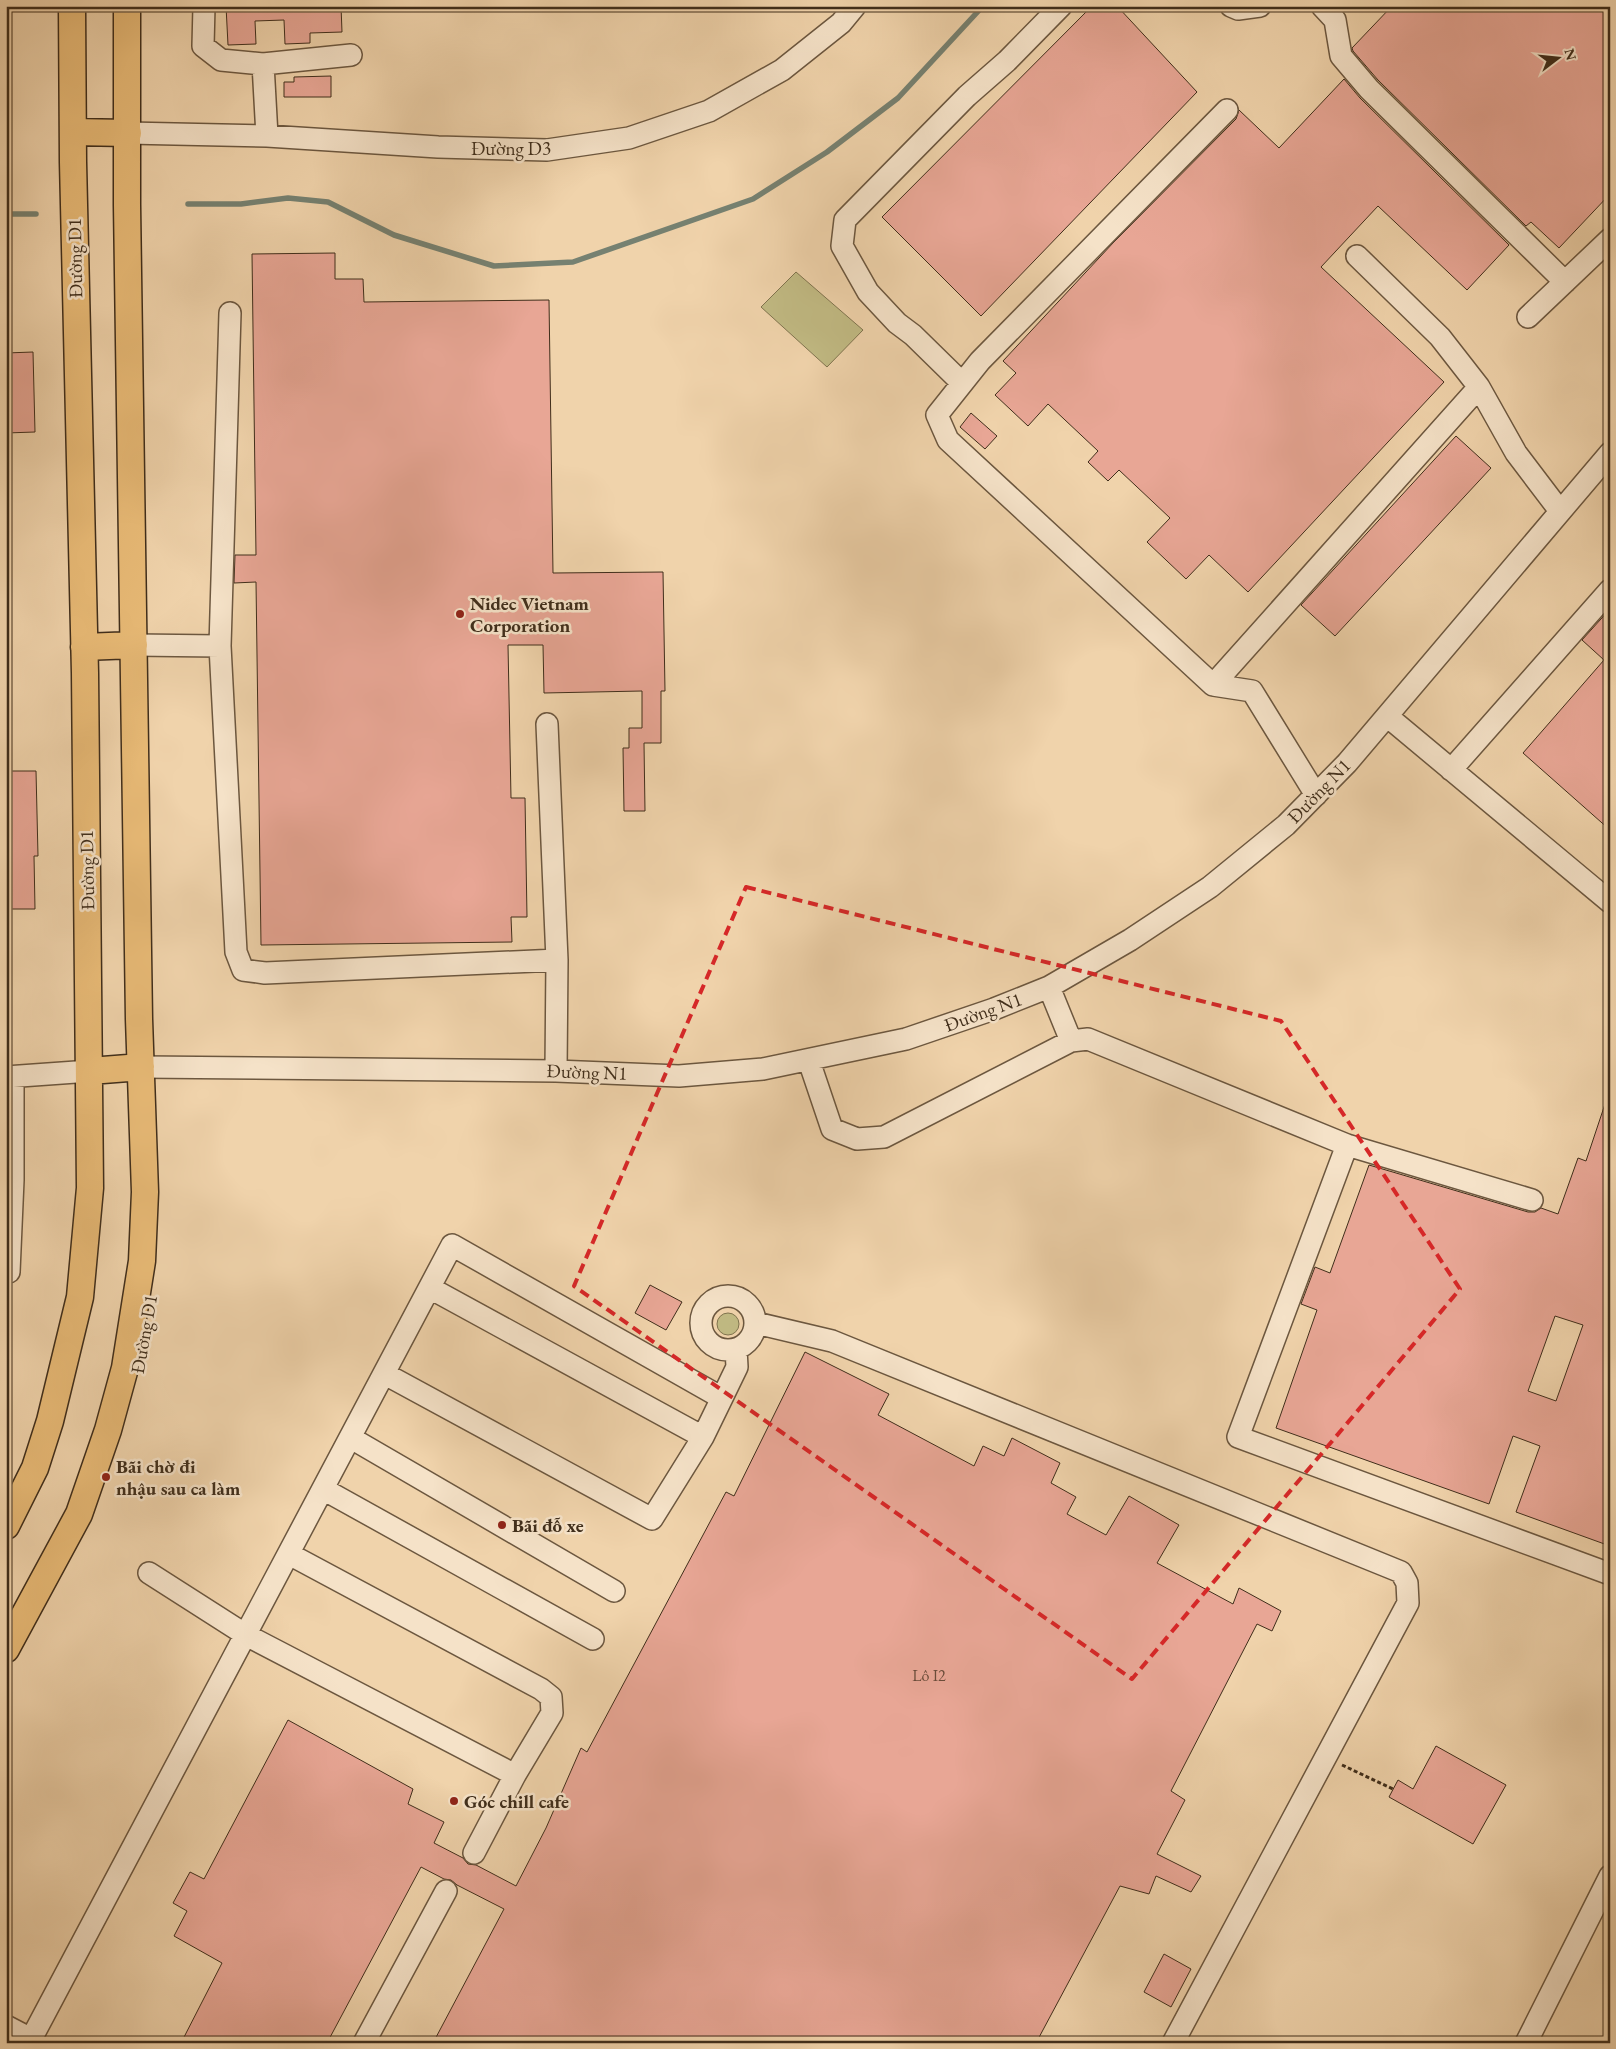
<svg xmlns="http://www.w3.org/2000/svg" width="1616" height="2049" viewBox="0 0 1616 2049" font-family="'EB Garamond',serif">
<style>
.green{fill:#c1ba83;stroke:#80744f}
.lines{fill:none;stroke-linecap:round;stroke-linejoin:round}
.stream{stroke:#768171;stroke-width:5.5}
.building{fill:#e8a695;stroke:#402e1b;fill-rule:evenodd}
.minor-casing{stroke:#6c573f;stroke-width:24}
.major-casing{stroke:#402e1b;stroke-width:29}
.path{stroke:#402e1b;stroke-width:3;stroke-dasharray:4 2.5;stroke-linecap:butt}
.minor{stroke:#f5e2c8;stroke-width:21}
.major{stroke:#e8ba76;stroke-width:26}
.marked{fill:none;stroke:#d62828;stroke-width:4;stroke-dasharray:10 6;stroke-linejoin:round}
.poi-dot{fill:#8f2418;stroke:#f5e2c8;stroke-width:2}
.labels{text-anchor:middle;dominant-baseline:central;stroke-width:5;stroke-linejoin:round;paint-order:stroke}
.number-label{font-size:16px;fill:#6a4c3a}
.street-label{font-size:19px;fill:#402e1b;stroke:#f5e2c8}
.poi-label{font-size:19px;font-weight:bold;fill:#402e1b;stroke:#f5e2c8;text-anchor:start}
</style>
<rect width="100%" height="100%" fill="#f0d3ab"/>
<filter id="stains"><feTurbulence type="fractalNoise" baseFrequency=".004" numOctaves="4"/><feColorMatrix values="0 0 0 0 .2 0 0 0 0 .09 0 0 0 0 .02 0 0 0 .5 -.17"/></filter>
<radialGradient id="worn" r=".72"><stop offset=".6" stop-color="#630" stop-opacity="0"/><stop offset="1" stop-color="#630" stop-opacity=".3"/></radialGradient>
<path class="green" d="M796,272l67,58 -36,37 -66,-60z
M717 1324a11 11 0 1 1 22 0a11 11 0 1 1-22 0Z"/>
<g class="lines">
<path class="stream" d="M188,204h53l47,-6 40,4 66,33 100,31 79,-4 180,-63 74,-47 71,-54 85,-92
M6,214h30"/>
</g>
<path class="building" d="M226,6h115l1,26 -32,1v10l-25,1 -1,-24 -29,1 1,23 -28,1z
M1092,6h25l80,86 -216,224 -99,-99z
M1392,6h218v188l-51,54 -28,-26 -5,4 -148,-146 -25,-29 -1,-3z
M331,76v21h-47v-15h10v-5z
M1344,79l16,19 149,147 -42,45 -89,-84 -57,61 123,115 -196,210 -39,-37 -23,24 -39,-37 23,-24 -51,-48 -11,11 -20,-19 10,-11 -50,-47 -20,22 -33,-31 21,-22 -13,-12 110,-118 123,-124 3,-9 40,38z
M335,253v26h28l1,23 185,-2 4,273 110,-1 2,119h-4v52h-17l1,68h-21l-1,-63h6v-20h13v-37l-98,2 -1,-48h-35l3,153h14l2,119h-16l1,25 -251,3 -5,-363 -22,1 1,-28h21l-4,-301z
M33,352l2,80 -29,1v-80z
M971,413l26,23 -12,13 -25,-22z
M1456,436l35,32 -156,168 -34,-31z
M1610,609v221l-87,-77 81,-93 -22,-20z
M6,771h30l2,85h-4l1,53h-29v-52h3z
M1607,1098h3v448l-94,-34 24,-66 -27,-10 -24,68 -213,-76 41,-118 -16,-6 14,-37 15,6 39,-108 159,47h7l6,-4 17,6 20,-56 8,3zM1555,1316l28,9 -27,76 -28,-10z
M650,1285l32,17 -16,28 -31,-17z
M805,1352l84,42 -11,21 96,51 9,-20 21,10 8,-18 48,25 -9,20 25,14 -9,17 39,21 23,-39 50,29 -22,38 76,41 6,-16 42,23 -9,20 -15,-7 -86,167 14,9 -28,54 44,22 -10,16 -35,-16 -7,18 -29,-8 -84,157h-603l71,-134 -47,-24 -6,-5 -7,-1 -23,-12 -94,176h-146l41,-80 -48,-27 13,-25 -14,-8 17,-31 14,7 84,-159 125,69 -5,15 36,18 -10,21 29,15 5,6 8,1 40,21 30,-58 35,-80 6,4 139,-260 8,4z
M1436,1746l70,39 -33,59 -84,-47 9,-17 15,9z
M1164,1954l27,15 -20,38 -27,-15z"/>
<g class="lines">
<g class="minor-casing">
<path id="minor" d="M204,6l-1,40 18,14 42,4
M1231,6l7,3 22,-3
M1322,6l13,14 6,36 28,33 196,193
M1227,110l-247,251 -43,54 11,25 265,245 39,6 64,104
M128,133l139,3 171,11 109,3 82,-12 80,-27 73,-41 59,-47 14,-17
M267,136l-4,-72 88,-9
M230,313l-10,333 16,306 7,18 22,3 292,-13
M1528,317l82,-78
M962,383l-49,-48 -16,-12 -29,-31 -26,-46 3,-26 122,-124 40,-35 54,-55
M1479,387l37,66 44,58
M134,645l86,1
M1213,685l266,-298 -39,-50 -83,-81
M1387,716l223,186
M547,724l10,236 -1,111
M1451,770l159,-180
M1049,987l22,54
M809,1061l23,68 25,10 27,-2 187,-96 17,-2 259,106 185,55
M141,1067l415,4 123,5 84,-7 143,-30 88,-30 55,-22 81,-47 80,-53 76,-62 61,-62 263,-310
M6,1077l84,-6
M1347,1145l-109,292 372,137
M9,1272l4,-92v-103
M430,1288l273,149
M701 1323a27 27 0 1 1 54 0a27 27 0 1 1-54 0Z
M756,1323l76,18 569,231 6,11 1,20 -235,440
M385,1374l267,145 51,-82 19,-39 15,-31 -1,-18
M351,1438l263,153
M323,1489l270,150
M289,1554l252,135 10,8 1,16 -37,62 -41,78
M149,1573l97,62 269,140
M6,2026l25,13
M29,2043l423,-798 270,153
M364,2043l82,-152
M1526,2043l84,-167"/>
</g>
<g class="major-casing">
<path id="major" d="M73,132l55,1
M84,647l50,-2
M90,1071l51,-4
M6,1526l29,-58 15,-47 30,-124 10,-109 -5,-515 -12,-511 -1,-156
M6,1649l73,-135 29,-84 17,-62 17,-107 3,-69 -6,-173 -12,-814v-199"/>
</g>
<path class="path" d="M1342,1765l51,24"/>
<use href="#minor" class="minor"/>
<use href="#major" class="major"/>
</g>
<path class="marked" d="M746,887l535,134 179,268 -328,390 -558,-393z"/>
<g class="poi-dot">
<circle cx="460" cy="614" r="5"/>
<circle cx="106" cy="1477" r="5"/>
<circle cx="502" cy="1525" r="5"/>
<circle cx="454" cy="1801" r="5"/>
</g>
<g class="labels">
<g class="number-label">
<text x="929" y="1675">Lô I2</text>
</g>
<g class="street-label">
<text x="511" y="148">Đường D3</text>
<text transform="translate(75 258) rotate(-91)">Đường D1</text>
<text transform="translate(1319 791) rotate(-46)">Đường N1</text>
<text transform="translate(87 870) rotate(-91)">Đường D1</text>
<text transform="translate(983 1012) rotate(-20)">Đường N1</text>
<text transform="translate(587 1072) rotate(2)">Đường N1</text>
<text transform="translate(144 1334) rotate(-80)">Đường D1</text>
</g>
<g class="poi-label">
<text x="470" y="603">Nidec Vietnam<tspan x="470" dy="22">Corporation</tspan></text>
<text x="116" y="1466">Bãi chờ đi<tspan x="116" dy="22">nhậu sau ca làm</tspan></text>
<text x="512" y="1525">Bãi đỗ xe</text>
<text x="464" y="1801">Góc chill cafe</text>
</g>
</g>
<rect width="1616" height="2049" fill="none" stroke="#f0d3ab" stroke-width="25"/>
<rect x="8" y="8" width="1601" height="2034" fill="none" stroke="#402e1b" stroke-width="2.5"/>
<rect x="12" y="12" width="1591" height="2024" fill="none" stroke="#402e1b"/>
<g transform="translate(1558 58) rotate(74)" stroke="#f5e2c8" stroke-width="4" paint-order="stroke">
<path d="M0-4L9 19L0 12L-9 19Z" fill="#402e1b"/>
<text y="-8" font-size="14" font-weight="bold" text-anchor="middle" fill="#402e1b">N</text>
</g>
<rect width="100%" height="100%" filter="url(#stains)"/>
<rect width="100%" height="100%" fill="url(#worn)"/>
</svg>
